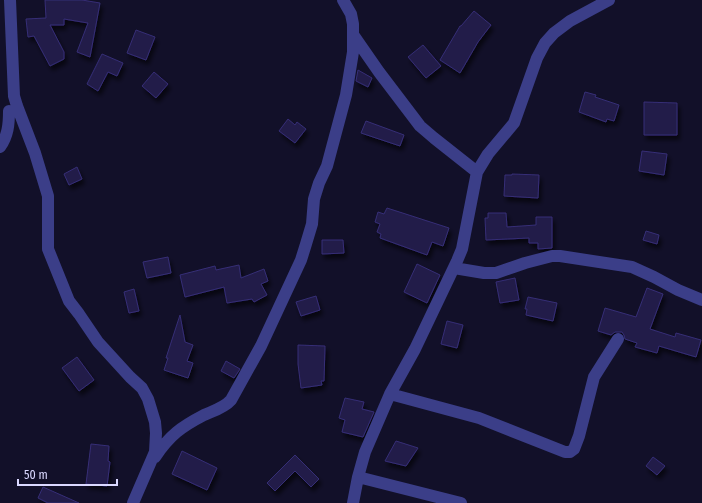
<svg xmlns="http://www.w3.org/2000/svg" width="702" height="503" viewBox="0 0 702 503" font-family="'Fira Sans Condensed',sans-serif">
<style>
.building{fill:#221c4a;stroke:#362e76;filter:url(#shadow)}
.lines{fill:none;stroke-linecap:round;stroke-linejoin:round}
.street{stroke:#3b3e88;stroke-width:12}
</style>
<defs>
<filter id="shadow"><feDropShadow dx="2.5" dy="4.5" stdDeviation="2" flood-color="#0009"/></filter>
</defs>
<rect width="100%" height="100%" fill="#121029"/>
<path class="building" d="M45,0h37l18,3 -10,54 -13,-5 11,-29 -24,-4v6h-14l14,27v7l-14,7 -16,-30 -6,1 -2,-18 20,-1z
M474,11l17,14 -13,17 -18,31 -20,-13 20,-34h1z
M136,30l19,7 -9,23 -19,-7z
M423,45l18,21 -15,12 -18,-21z
M102,54l21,9 -6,13 -9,-4 -10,19 -11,-7z
M358,70l14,8 -4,9 -12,-6z
M154,72l14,12 -12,14 -14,-12z
M585,92l11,3 -1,2 24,8 -5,16 -7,-2 -1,3 -27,-10z
M644,102l33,1v32h-33z
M288,119l7,6 2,-3 9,7 -11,14 -16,-12z
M366,121l38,14 -4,11 -39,-13z
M642,151l25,3 -3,21 -25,-4z
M77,167l5,12 -13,6 -5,-11z
M512,174l27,1 -1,23 -34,-2 1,-21h7z
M387,208l62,20 -6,18 -11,-4 -5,13 -47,-17 1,-4 -4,-2 3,-8 -5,-2 3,-10 6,2z
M488,213h18l1,14 29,-2v-8h16v31l-14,1v-6h-9v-5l-43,2 -1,-22h3z
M646,231l13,4 -2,9 -14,-4z
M322,240h21l1,13 -22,1z
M168,257l3,16 -24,5 -4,-16z
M417,264l23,11 -13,28 -23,-11z
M239,265l2,13 23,-9 4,12 -7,3 6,11 -13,7 -2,-3 -25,4 -3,-16 -39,10 -5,-22 35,-9 1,4z
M515,278l4,22 -19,3 -4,-21z
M647,288l16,6 -13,35 25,8 1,-4 25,7 -5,17 -37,-11 -2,7 -22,-6 2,-4 -12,-4 -1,-4 -2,-3h-7l-4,3 -13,-4 7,-23 31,9z
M134,289l5,22 -10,2 -5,-21z
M316,296l4,14 -19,6 -5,-14z
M528,297l29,6 -4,18 -27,-6 1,-6h-2z
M180,315l5,27 8,3 -6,16 6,2 -5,15 -24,-8 4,-12h-2z
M447,321l16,4 -6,23 -16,-4z
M298,345l27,1 -1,35h-3l1,4 -21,3 -3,-24z
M77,357l17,23 -15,11 -17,-23z
M226,361l14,8 -6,9 -13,-7z
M345,398l19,4 -2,7 12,3 -11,25 -21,-5 3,-12 -6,-2z
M396,441l22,7 -12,18 -21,-5z
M91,444l18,2 -1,15 2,1 -3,24 -21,-2z
M182,451l35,17 -10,22 -35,-16z
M295,455l24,24 -8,8 -16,-16 -20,20 -8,-8z
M653,457l12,9 -8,9 -11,-9z
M43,487l36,16h-31l-10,-5z"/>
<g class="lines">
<path class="street" d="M10,0l4,96 3,10 18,47 13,43v53l21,52 10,13 19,28 32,35 12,11 6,11 7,23 1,11 -1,19 -22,51
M354,36l25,36 41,54 14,12 43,34
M0,147c8,-11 9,-23 9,-36
M454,268l30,5h12l29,-10 27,-7h8l72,11 22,10 24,13 24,10
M390,394l89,24 86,34h5l4,-3 5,-13 15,-59 24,-38
M155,457c15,-22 26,-30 49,-42 9,-4 20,-7 27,-15l30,-54 40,-86 5,-16 6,-20 2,-25 5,-16 8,-17 4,-15 15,-56 7,-43v-28l-2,-10 -8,-14
M358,477l103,26
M353,503l5,-26 7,-25 25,-58 25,-45 42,-88 5,-12 15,-77 11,-18 26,-31 23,-65 8,-15 9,-10 16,-12 39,-21"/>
</g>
<path d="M18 479v6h99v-6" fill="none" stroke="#dad8ff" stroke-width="2"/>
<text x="24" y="479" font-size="12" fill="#dad8ff" stroke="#121029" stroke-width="3" paint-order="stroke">50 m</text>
</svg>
